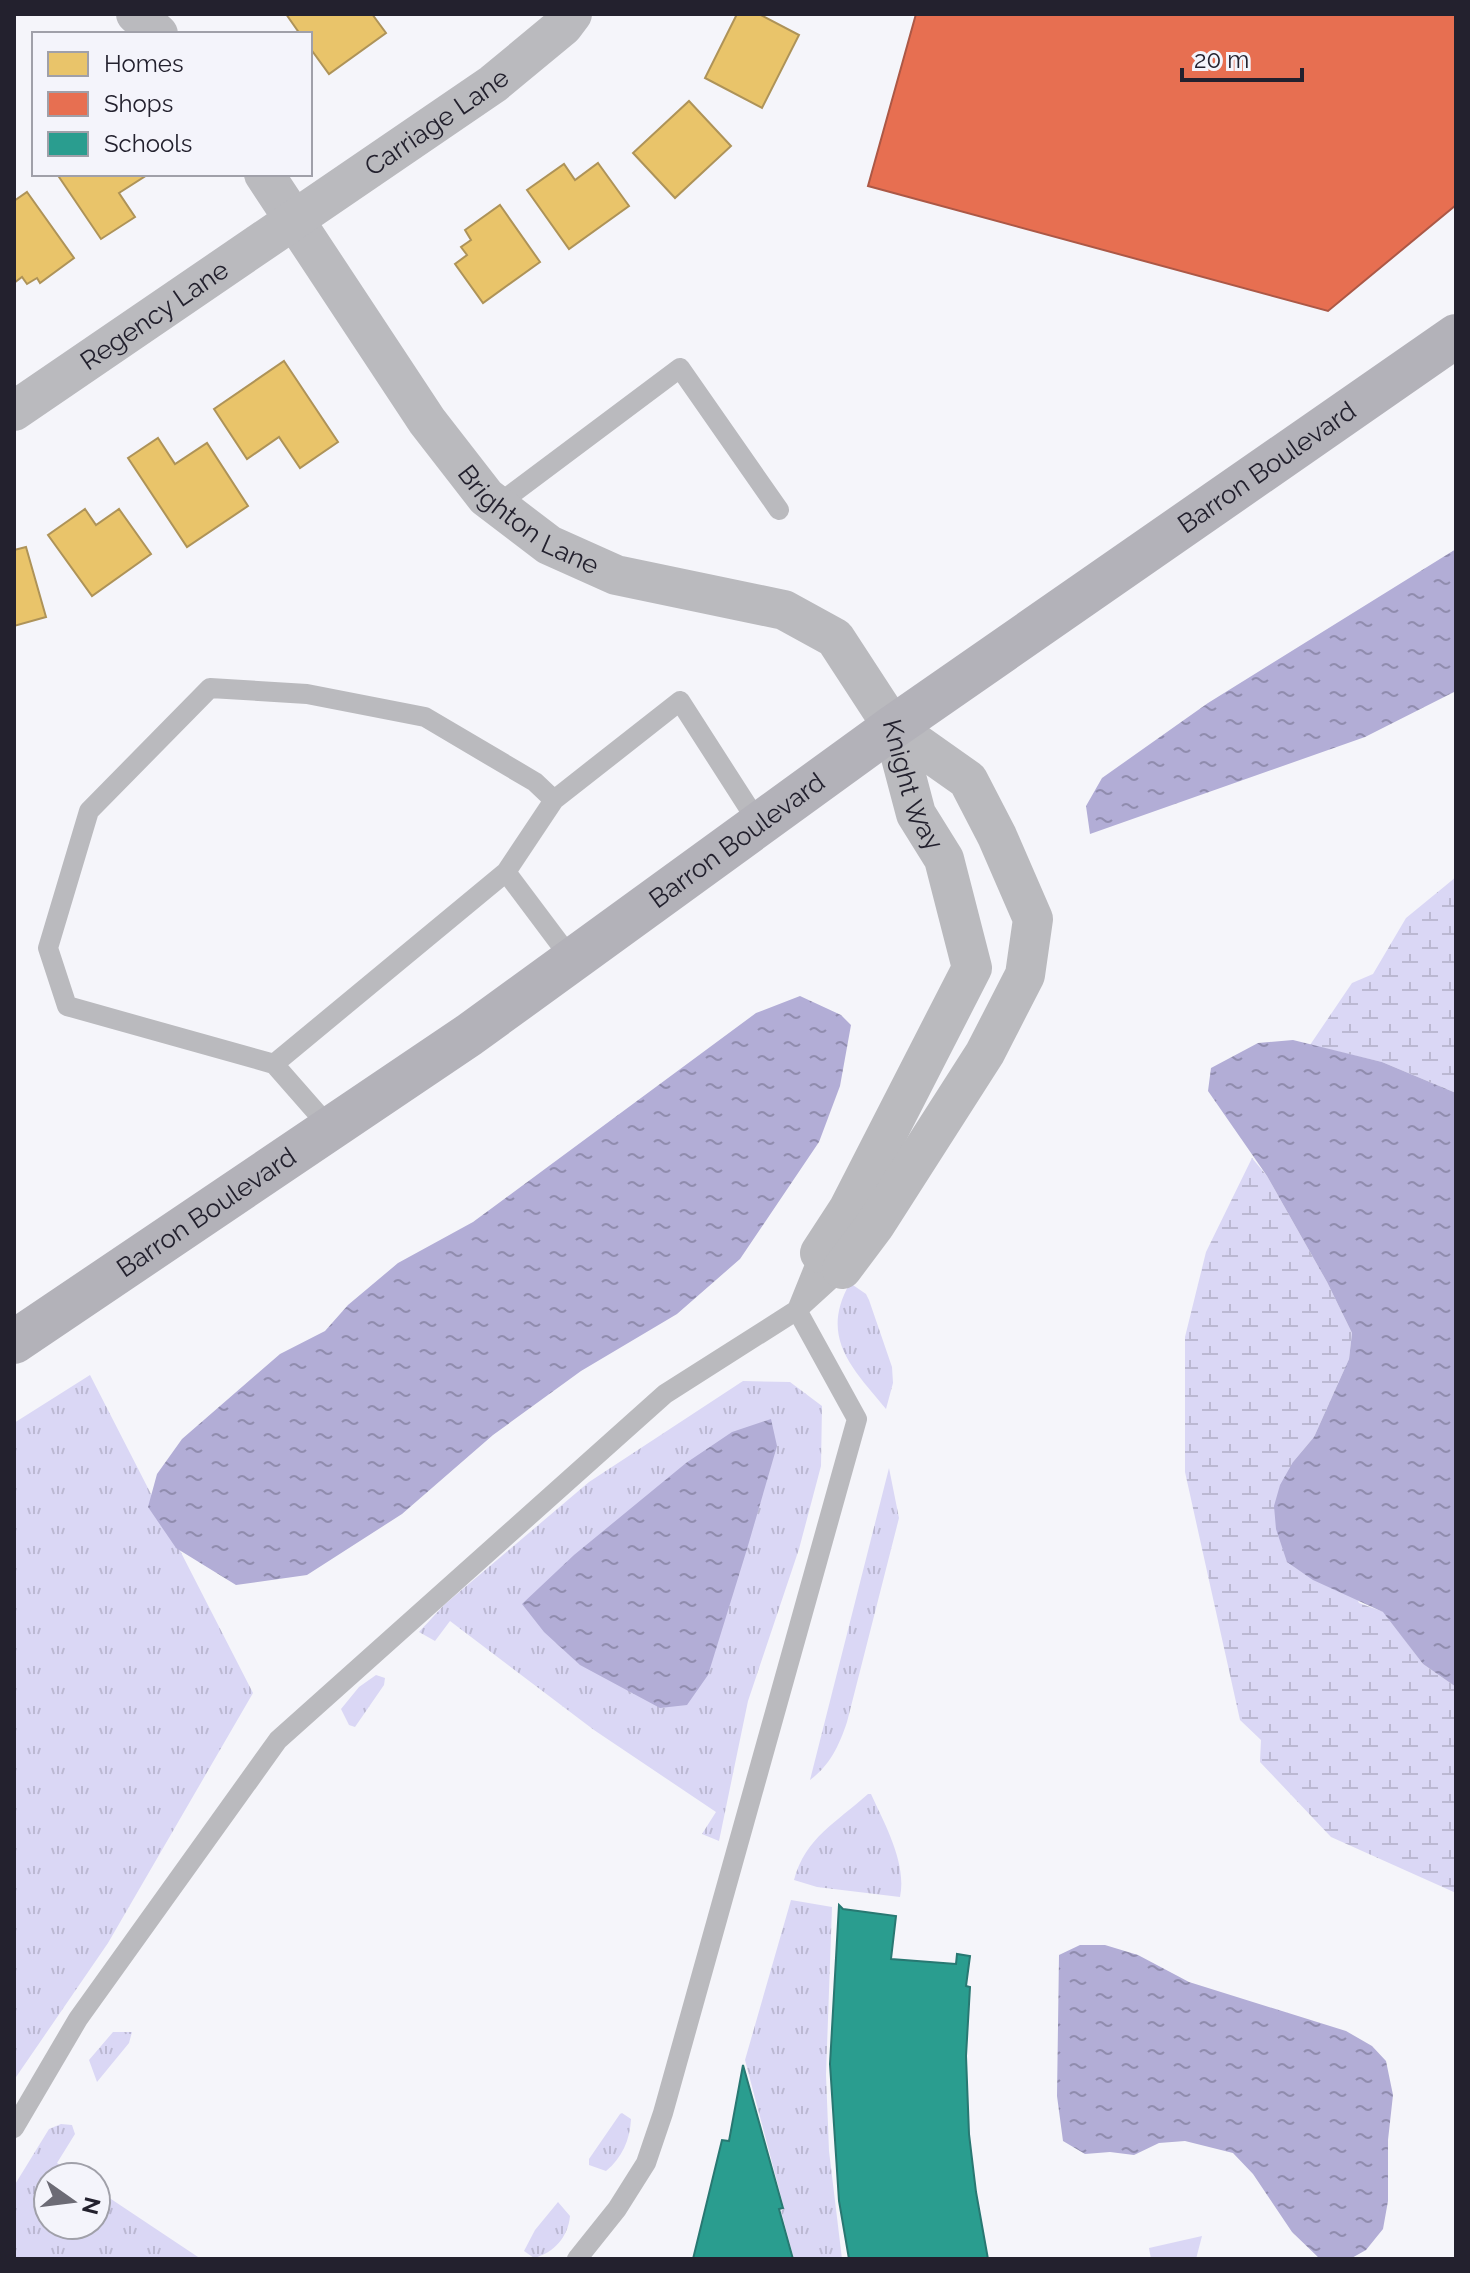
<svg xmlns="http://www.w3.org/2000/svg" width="1470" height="2273" viewBox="0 0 1470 2273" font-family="Raleway,sans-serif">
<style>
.grass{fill:url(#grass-tufts)}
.wetland{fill:url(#wetland-marsh)}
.green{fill:#dad7f5}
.water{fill:url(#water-ripples)}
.homes{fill:#e9c46a;stroke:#ae9358;stroke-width:2}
.shops{fill:#e76f51;stroke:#ac5846;stroke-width:2}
.schools{fill:#2a9d8f;stroke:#287872;stroke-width:2}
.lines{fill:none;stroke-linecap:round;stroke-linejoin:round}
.service{stroke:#bababe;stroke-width:20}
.minor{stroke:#bababe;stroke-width:40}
.primary{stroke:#b3b2b9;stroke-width:44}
.labels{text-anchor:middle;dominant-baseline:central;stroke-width:8;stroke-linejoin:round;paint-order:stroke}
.street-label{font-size:26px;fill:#23212e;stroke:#f4f4fb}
</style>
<defs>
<pattern id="grass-tufts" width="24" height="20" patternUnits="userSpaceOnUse" patternTransform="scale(2)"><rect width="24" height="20" fill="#dad7f5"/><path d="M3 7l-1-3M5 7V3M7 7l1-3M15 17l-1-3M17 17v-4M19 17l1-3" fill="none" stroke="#bbb8d2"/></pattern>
<pattern id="wetland-marsh" width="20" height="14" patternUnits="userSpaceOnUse" patternTransform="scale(2)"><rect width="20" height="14" fill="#dad7f5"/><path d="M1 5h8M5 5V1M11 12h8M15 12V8" fill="none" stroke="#bbb8d2"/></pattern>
<pattern id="water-ripples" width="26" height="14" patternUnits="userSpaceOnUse" patternTransform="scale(2)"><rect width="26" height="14" fill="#b2add6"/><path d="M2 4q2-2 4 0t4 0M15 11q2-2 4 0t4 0" fill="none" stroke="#908cae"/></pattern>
</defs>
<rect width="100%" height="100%" fill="#f5f5fa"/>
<path class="grass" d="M850,1283l16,11 3,6 23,67 1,16 -7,26c-34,-41 -67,-72 -36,-126z
M90,1375l163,318 -145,250 -94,137v-657z
M743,1381l47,1 32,24 -1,60 -22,83 -51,152 -29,140 -17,-7 14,-22 -122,-82 -144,-109 -15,20 -16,-9 25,-27 145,-123z
M889,1468l10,50 -52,204c-8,24 -17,43 -37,58z
M376,1675l9,3 -1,7 -29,42 -6,-2 -8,-16 18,-22z
M868,1794h3c14,31 36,69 29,103l-83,-10 -23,-7c11,-42 43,-58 74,-86z
M791,1900l41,7 -6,168 3,76 13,108h-48l-13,-48 3,-3 -39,-148z
M113,2032h19l-3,11 -32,39 -8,-22z
M622,2113l9,6c-1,21 -9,39 -25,52l-17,-6v-6l31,-45z
M61,2124l11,1 3,9 -18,29 20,14h-29v48h48v-36l105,70h-187v-73l35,-57z
M558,2202l12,14c-2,21 -16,37 -36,42l-10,-7 11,-21z"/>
<path class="wetland" d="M1456,877v216l-74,-31 -72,-17 42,-62 21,-9 33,-56z
M1252,1158l15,18 60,106 25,51 -3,26 -35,78 -21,25 66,141 25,9 39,52 33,23v206l-125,-56 -71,-75 1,-22 -21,-20 -55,-248v-135l21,-85z"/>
<path class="green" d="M1202,2236l-6,23h-45l-2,-11z"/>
<path class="water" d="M1456,549v142l-91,46 -275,97 -4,-28 16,-28 106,-75z
M800,996l41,19 10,10 -11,61 -21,56 -79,117 -63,55 -96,57 -88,64 -91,79 -95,61 -71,10 -60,-37 -28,-41 9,-33 25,-35 98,-85 45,-23 23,-26 50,-42 75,-41 283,-209z
M1293,1040l89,22 74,31v594l-33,-23 -40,-52 -70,-32 -26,-18 -11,-33 -2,-23 6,-21 13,-23 21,-25 35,-78 3,-26 -25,-51 -60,-106 -59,-85 3,-23 47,-25z
M771,1419l6,27 -30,103 -39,126 -21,30 -27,3 -80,-43 -36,-33 -22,-28 52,-49 112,-92 46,-31z
M1080,1945h25l33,10 51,27 157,49 26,15 14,15 7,34 -5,45v61l-5,28 -17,21 -16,9h-30l-28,-27 -39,-58 -20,-21 -48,-12 -26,2 -25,12 -24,-3 -25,2 -22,-13 -6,-45 2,-141z"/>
<path class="homes" d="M286,14h86l14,19 -57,41 -19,-26v-14h-10z
M737,14h22l40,21 -37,73 -57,-30z
M689,101l42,45 -56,52 -42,-45z
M598,163l31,43 -60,43 -42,-59 37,-26 11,16z
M57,174h89l1,1 -28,18 16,24 -34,22z
M27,192l47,66 -34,25 -3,-5 -10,6 -5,-7 -8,6v-82z
M500,205l40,57 -57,41 -28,-39 12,-9 -6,-8 10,-7 -6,-10z
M284,361l54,81 -38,26 -21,-31 -32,22 -33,-50z
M158,438l17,26 32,-21 41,63 -61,41 -59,-89z
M85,509l11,16 23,-16 32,45 -59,42 -44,-61z
M26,547l20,70 -32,9v-76z"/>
<path class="shops" d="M916,14h540v191l-128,106 -460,-125z"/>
<path class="schools" d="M839,1905l4,4 53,7 -5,43 65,5 1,-10 13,2 -4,30 4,1 -4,69 3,78 7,58 12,67h-139l-10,-58 -9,-137z
M839,1905l4,4 53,7 -5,43 65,5 1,-10 13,2 -4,30 4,1 -4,69 3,78 7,58 12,67h-139l-10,-58 -9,-137z
M743,2065l40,143 -4,1 14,50h-100l29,-119 7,1z
M743,2065l40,143 -4,1 14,50h-100l29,-119 7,1z"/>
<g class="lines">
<path class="service" d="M497,505l183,-137 99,142
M554,800l126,-99 79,123
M274,1064l232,-192
M331,1129l-57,-65 -207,-58 -19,-58 41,-137 121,-123 97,6 118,23 110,65 19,18 -48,72 66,88
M14,2128l64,-109 200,-279 387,-346 132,-84 23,-57
M577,2259l40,-50 29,-46 17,-50 194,-694 -60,-109 45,-41"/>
<g class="minor">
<path d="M136,14l22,20"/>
<path id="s1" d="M264,174l163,247 59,76 63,48 67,30 168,35 51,28 58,89 23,87 28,45 28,109 -124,242 -28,43"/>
<path id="s2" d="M14,411l479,-327 70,-58 9,-12"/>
<path d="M842,1269l33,-44 110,-172 40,-78 8,-56 -36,-83 -29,-56 -75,-53"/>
</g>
<path class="primary" id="s3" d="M14,1342l455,-307 424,-308 563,-391"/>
</g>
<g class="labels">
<g class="street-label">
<text stroke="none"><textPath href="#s2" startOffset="512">Carriage Lane</textPath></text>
<text stroke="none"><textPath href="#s2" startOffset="170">Regency Lane</textPath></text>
<text stroke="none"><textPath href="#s3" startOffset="1528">Barron Boulevard</textPath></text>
<text stroke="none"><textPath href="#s1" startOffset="440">Brighton Lane</textPath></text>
<text stroke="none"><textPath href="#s1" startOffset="942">Knight Way</textPath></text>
<text stroke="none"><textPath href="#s3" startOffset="880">Barron Boulevard</textPath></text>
<text stroke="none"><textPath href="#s3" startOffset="232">Barron Boulevard</textPath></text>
</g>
</g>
<rect width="1470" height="2273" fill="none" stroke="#23212e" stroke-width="32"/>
<rect x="32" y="32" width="280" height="144" fill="#f4f4fb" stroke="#a0a0a9" stroke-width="2"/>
<rect x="48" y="52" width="40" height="24" fill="#e9c46a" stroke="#a0a0a9" stroke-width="2"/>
<text x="104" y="72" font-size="24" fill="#23212e">Homes</text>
<rect x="48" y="92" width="40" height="24" fill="#e76f51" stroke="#a0a0a9" stroke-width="2"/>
<text x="104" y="112" font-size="24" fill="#23212e">Shops</text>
<rect x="48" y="132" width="40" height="24" fill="#2a9d8f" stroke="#a0a0a9" stroke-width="2"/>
<text x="104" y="152" font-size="24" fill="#23212e">Schools</text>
<g transform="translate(72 2201) rotate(104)"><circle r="38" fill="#f4f4fb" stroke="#a0a0a9" stroke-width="2"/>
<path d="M0-6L14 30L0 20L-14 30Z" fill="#6c6b75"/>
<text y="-12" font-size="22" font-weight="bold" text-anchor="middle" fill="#23212e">N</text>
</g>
<path d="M1182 68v12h120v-12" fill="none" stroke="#23212e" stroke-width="4"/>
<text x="1194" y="68" font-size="24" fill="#23212e" stroke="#f4f4fb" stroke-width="6" paint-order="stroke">20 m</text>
</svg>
